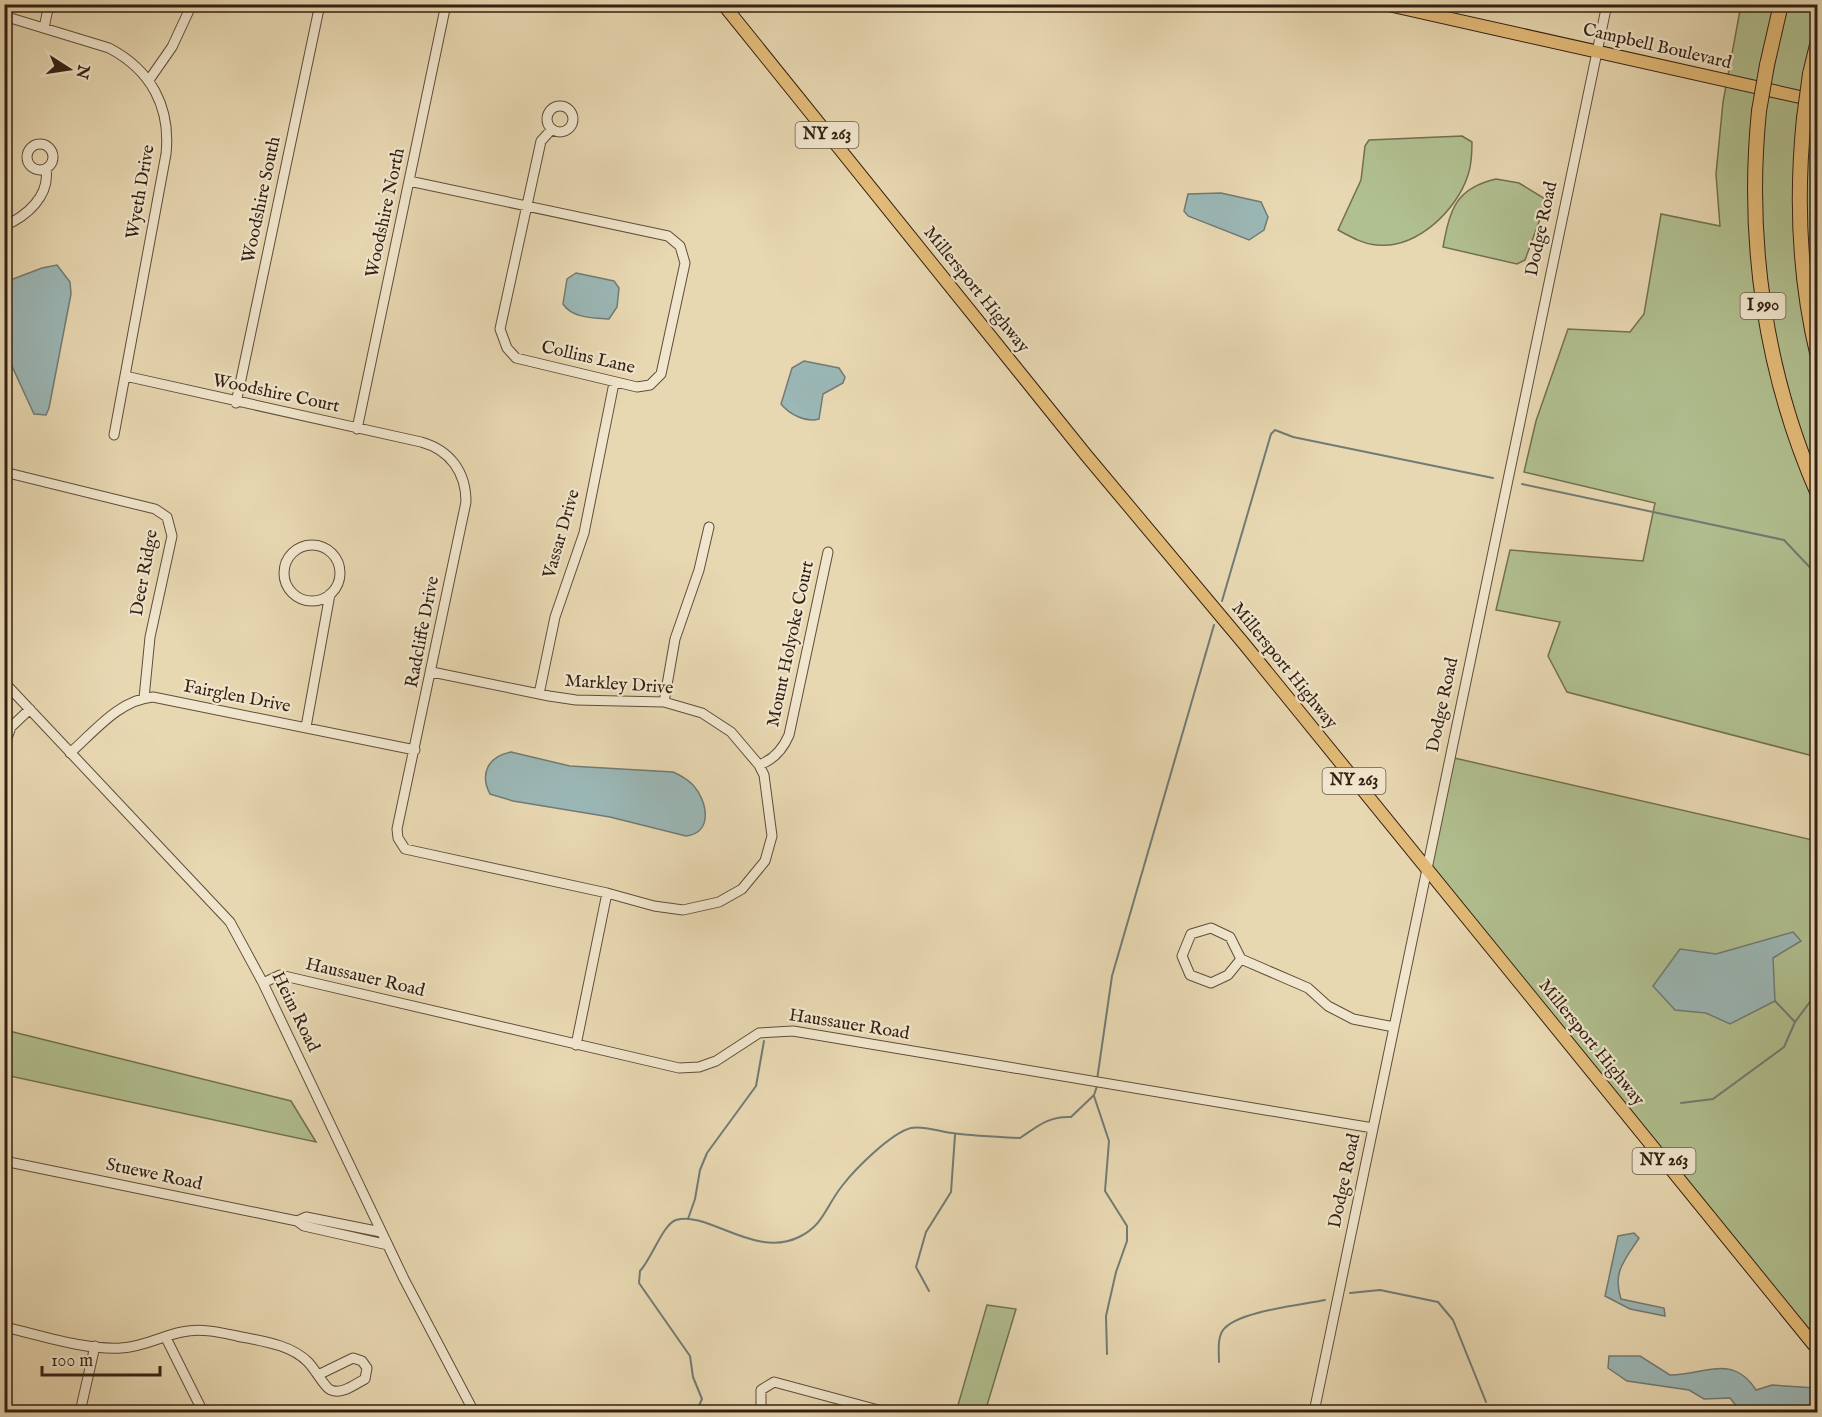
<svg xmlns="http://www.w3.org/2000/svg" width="1822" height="1417" viewBox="0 0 1822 1417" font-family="'IM FELL English',serif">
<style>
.green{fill:#b1c090;stroke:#727051;stroke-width:1.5}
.water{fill:#9bb8b7;stroke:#717b75;stroke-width:1.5}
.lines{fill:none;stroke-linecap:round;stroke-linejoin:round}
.stream{stroke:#717b75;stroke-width:2}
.minor-casing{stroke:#604d3a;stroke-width:11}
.major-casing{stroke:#331f12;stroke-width:14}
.highway-casing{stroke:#331f12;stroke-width:16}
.minor{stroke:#f0e6cd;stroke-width:9}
.major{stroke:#e4bc79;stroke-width:12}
.highway{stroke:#e4bc79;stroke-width:14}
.highway-bridge-casing{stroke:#331f12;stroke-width:16;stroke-linecap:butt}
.highway-bridge{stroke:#e4bc79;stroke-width:14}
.labels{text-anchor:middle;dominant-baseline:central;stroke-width:4.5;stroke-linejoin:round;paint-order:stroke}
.shield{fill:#f0e6cd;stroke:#6c5b4a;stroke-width:1.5}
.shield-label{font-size:16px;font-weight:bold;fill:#331f12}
.street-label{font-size:18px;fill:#331f12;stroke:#f0e6cd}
</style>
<rect width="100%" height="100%" fill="#e8d8b2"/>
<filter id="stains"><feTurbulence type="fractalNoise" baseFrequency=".00333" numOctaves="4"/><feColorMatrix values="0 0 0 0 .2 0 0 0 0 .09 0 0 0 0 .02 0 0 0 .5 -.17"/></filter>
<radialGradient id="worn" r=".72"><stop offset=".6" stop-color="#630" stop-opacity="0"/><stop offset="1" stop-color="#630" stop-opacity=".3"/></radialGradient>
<path class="green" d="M1741,5h76l1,248 -4,3 4,21 -1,480 -250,-65 -19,-36 12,-34 -64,-12 14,-60 133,11 12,-58 -131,-31 12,-51 32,-92 62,3 14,-18 17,-100 59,12 -4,-52 7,-72z
M1462,136l10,6c0,11 0,22 -4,33 -11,35 -51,74 -91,70 -14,-1 -26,-8 -39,-15l23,-50 4,-34 4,-6z
M1496,179l23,4 28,17 -22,60 -8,4 -74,-17c7,-38 13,-59 53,-68z
M1450,757l367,84v496l-12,-3 -379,-462z
M5,1030l286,71 25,41 -311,-67z
M987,1305l29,4 -31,103h-29z"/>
<path class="water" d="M1221,193l40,9 7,15 -4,13 -15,10 -61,-24 -4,-5 4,-17z
M57,265l13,17 1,12 -22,114 -3,7 -12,-1 -29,-63v-69l37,-14z
M576,273l38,8 5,7 -2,19 -8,12c-16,-1 -37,-1 -46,-15l4,-25z
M804,361l35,7 6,9 -2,6 -20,11 -4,25c-13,4 -30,-5 -38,-15l11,-36z
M511,752l59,14 103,6c7,3 14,7 20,13 14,15 21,48 -7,51l-76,-19 -97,-16 -23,-7c-11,-21 -1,-38 21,-42z
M1793,932l8,9 -28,17 2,43 -45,23 -24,-11 -31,-3 -22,-24 27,-37 36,5z
M1634,1233l5,5c-14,22 -27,34 -18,61l43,9 1,8 -35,-7 -25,-13 13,-60z
M1609,1356h31l30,19c32,1 62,-23 86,15l16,-5 43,3 2,2v20l-15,1 -31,-6 -6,7h-24l-11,-14 -26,1 -15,-9 -62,-9 -19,-13z"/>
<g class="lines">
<path class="stream" d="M1522,484l262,56 34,36
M1222,601l49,-167 4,-4 18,7 200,41
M1775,1001l20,21
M1097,1080l15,-104 102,-351
M1094,1096l15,45 -4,50 22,35v15l-11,31 -10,44 1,38
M1681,1103l32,-4 71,-52 11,-25 23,-31
M688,1219l7,-20 5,-29 7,-17 49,-67 8,-45
M929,1291l-13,-24 10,-35 25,-40 4,-57
M1350,1293l30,-3 58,12 15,18 33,82
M1219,1362c0,-10 -2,-23 4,-32 14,-19 79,-25 102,-30
M696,1412l6,-13 -9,-22 -3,-21 -51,-73 1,-12c11,-11 23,-47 36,-51 31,-10 79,39 123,17 25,-12 27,-31 43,-51 13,-17 49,-53 69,-58 11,-3 30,4 41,5 22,3 45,4 68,5 18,-12 29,-22 51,-21l23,-22 3,-9"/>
<g class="minor-casing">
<path id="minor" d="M4,16l105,32c42,22 62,59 57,106l-52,281
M44,28l5,-24
M149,80l23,-33 20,-43
M547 119a13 13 0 1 1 26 0a13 13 0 1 1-26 0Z
M27 157a13 13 0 1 1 26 0a13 13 0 1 1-26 0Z
M409,181l259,55 12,10 5,17 -24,111 -11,11 -13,2 -121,-29 -9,-10 -7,-19 41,-188 11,-12
M4,226c23,-10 46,-30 42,-57
M125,376l296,66c29,8 45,30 45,60l-69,327 1,9 7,11 202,44 47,13 29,4 36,-8 23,-13 23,-28 7,-25 -8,-61 -5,-10 -28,-33 -29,-19 -38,-11 -88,-2 -27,-4 -117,-24
M236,403l84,-399
M357,429l89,-425
M4,472l151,37 12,8 5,19 -22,101 -6,61
M284 573a28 28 0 1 1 56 0a28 28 0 1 1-56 0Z
M4,682l226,240 33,61 141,296 70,133
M539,694l16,-77 29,-84 30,-150
M664,702l11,-63 24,-69 10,-43
M306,727l24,-133
M4,747l7,-20 19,-18
M70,753c25,-22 49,-53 83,-56l262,53
M759,765c14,-5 24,-16 30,-30l39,-183
M1241,959l-13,16 -17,8 -21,-8 -8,-19 9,-22 20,-6 19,9 11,22 67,29 20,18 25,13 41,8
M263,983l17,-8 399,93 20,-1 17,-6 43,-28 34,-2 580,97
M576,1045l31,-152
M4,1161l293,60 7,5 84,19
M297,1221l9,-4 75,15
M4,1327c37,8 79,23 117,21 23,-1 40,-12 61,-16 19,-4 36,0 55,4 24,5 53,8 71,26 7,7 17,26 23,28 11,5 24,-6 34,-11l2,-11 -5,-7 -9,-3 -33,16
M166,1338l37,74
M80,1412l15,-66
M761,1412v-22l13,-8 112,30
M1314,1412l293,-1408"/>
</g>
<g class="major-casing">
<path id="major" d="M723,4l363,451 159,190 573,705
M1384,4l434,97"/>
</g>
<g class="highway-casing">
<path id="highway" d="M1767,65l14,-61
M1810,74l8,-33
M1759,111c-13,130 6,262 59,383
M1804,118c-8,79 -5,161 14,239"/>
</g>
<use href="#minor" class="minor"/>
<use href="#major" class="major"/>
<use href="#highway" class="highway"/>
<g class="highway-bridge-casing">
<path id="highway-bridge" d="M1759,111l8,-46
M1804,118l6,-44"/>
</g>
<use href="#highway-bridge" class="highway-bridge"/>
</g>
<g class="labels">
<g class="shield">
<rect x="795.5" y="122" width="63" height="26" rx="4.5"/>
<rect x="1740.5" y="293" width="45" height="26" rx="4.5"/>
<rect x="1322.5" y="768" width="63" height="26" rx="4.5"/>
<rect x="1632.5" y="1148" width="63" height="26" rx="4.5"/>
</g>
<g class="shield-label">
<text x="827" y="135">NY 263</text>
<text x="1763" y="306">I 990</text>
<text x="1354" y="781">NY 263</text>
<text x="1664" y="1161">NY 263</text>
</g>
<g class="street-label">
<text transform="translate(1657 47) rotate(13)">Campbell Boulevard</text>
<text transform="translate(141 192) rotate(-80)">Wyeth Drive</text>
<text transform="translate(262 200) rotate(-78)">Woodshire South</text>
<text transform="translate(386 213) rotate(-78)">Woodshire North</text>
<text transform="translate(1542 229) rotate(-78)">Dodge Road</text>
<text transform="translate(976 290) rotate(51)">Millersport Highway</text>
<text transform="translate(588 358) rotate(13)">Collins Lane</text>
<text transform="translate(276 394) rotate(12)">Woodshire Court</text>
<text transform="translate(562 534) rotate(-74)">Vassar Drive</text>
<text transform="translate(145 573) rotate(-80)">Deer Ridge</text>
<text transform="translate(423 632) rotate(-79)">Radcliffe Drive</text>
<text transform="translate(791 644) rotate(-78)">Mount Holyoke Court</text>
<text transform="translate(1284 666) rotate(51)">Millersport Highway</text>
<text transform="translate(619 685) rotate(4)">Markley Drive</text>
<text transform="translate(237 697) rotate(11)">Fairglen Drive</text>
<text transform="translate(1443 705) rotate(-78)">Dodge Road</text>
<text transform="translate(365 978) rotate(13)">Haussauer Road</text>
<text transform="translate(295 1012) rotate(64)">Heim Road</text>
<text transform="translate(849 1025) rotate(9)">Haussauer Road</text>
<text transform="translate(1591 1043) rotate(51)">Millersport Highway</text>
<text transform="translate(154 1175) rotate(12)">Stuewe Road</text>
<text transform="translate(1345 1181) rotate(-78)">Dodge Road</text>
</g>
</g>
<rect width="1822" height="1417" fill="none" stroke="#e8d8b2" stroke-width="24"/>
<rect x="6" y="6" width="1810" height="1405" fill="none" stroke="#331f12" stroke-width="3"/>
<rect x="12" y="12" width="1798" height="1393" fill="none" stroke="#331f12" stroke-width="1.5"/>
<g transform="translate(69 69) rotate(102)" stroke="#f0e6cd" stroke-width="4.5" paint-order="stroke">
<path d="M0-4.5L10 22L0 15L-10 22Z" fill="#331f12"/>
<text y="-9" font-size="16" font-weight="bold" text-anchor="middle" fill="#331f12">N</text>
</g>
<path d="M42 1366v9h118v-9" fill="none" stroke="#331f12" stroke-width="3"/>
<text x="51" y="1366" font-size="18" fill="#331f12" stroke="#f0e6cd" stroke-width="4.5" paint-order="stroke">100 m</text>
<rect width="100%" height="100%" filter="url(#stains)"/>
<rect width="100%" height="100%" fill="url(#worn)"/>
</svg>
